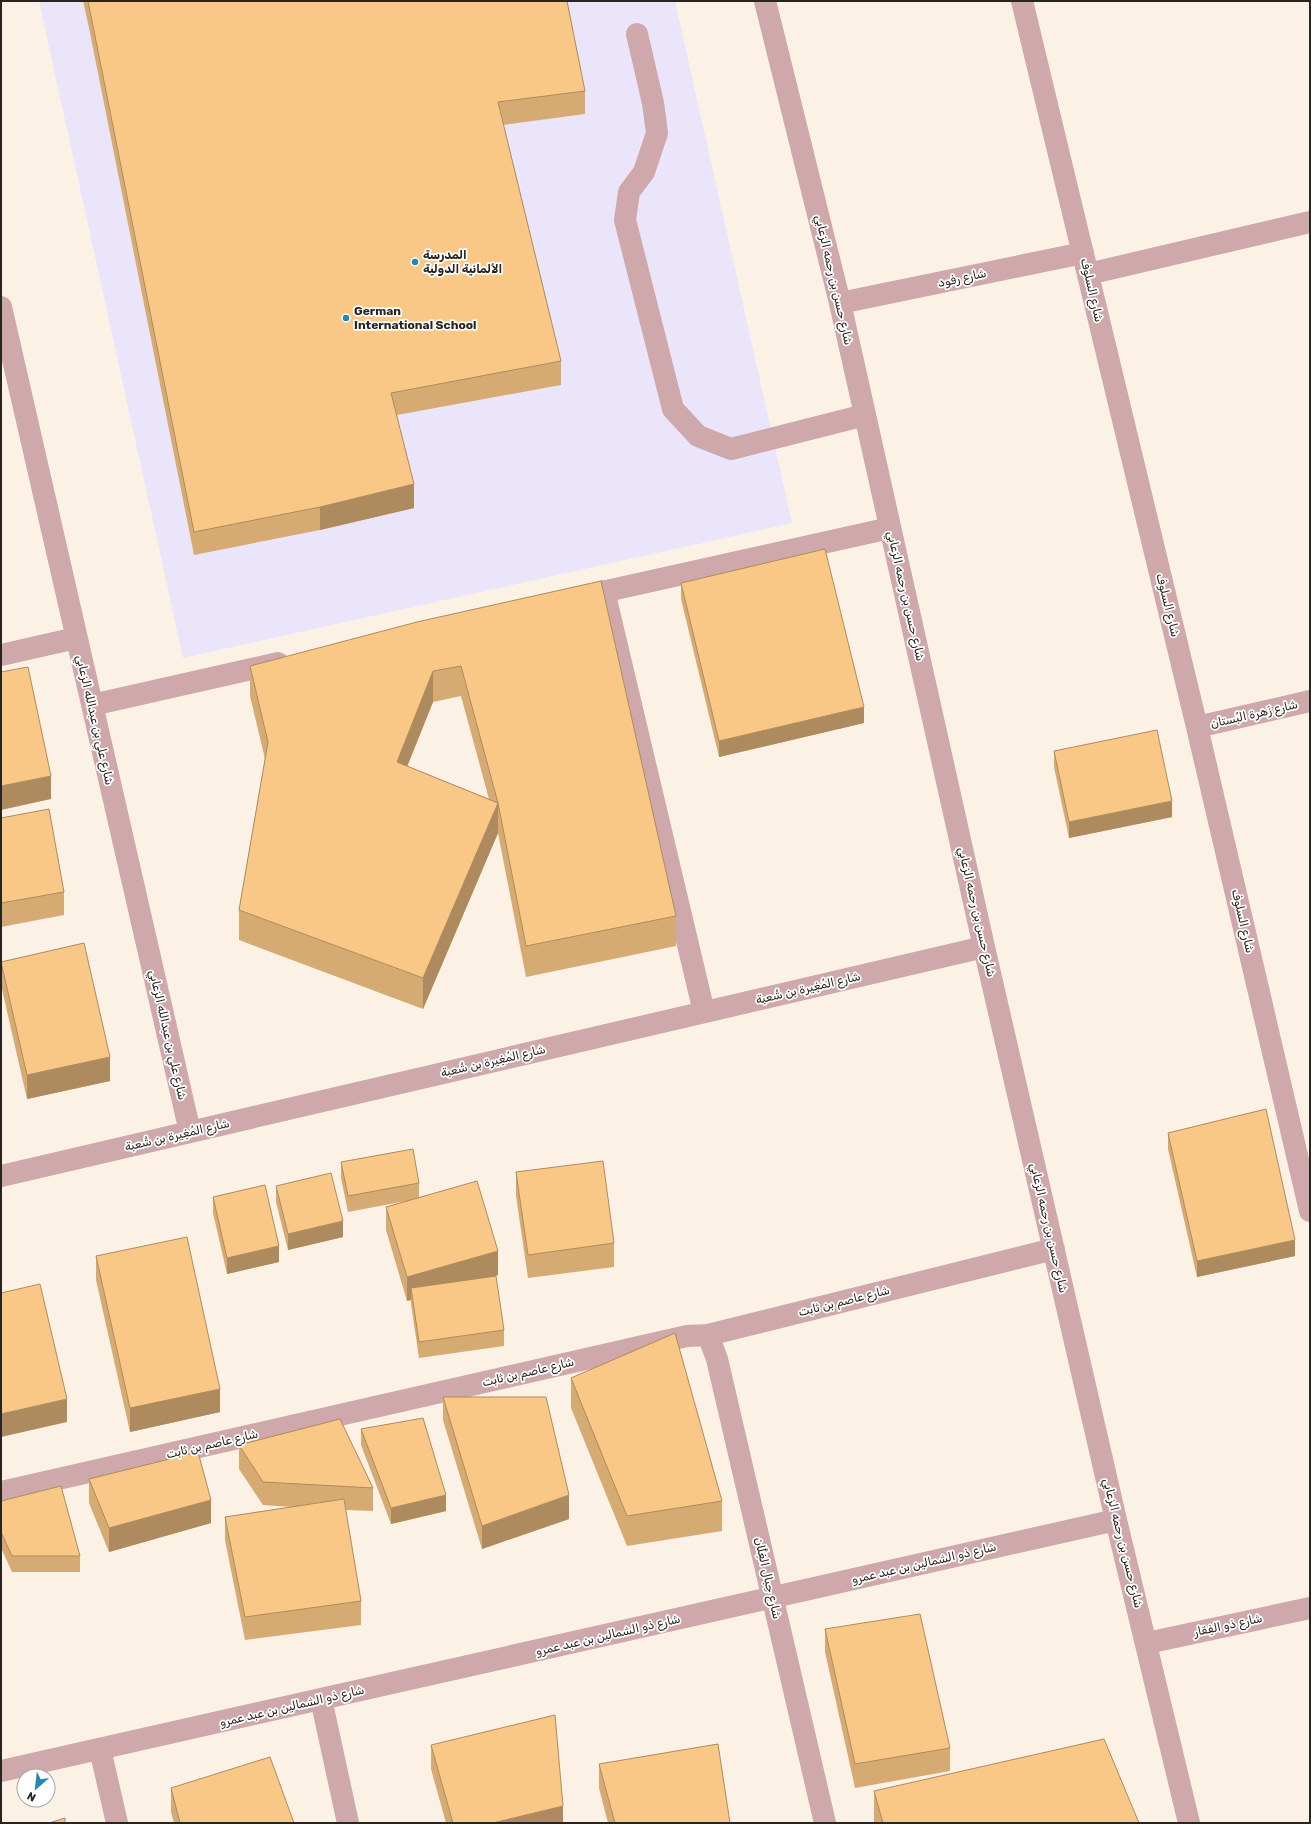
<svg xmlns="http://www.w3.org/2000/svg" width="1311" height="1824" viewBox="0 0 1311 1824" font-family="Rubik,'Noto Naskh Arabic',sans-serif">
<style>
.education{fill:#ebe5fb}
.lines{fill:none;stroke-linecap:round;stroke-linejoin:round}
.minor{stroke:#cea8aa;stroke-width:22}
.wall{fill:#d6ab73;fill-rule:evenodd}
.shaded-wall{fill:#ae8b5e}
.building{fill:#f9c786;stroke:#ae8b5e}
.poi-dot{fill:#2687b2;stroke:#fff;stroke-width:1.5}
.labels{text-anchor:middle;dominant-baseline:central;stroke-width:3.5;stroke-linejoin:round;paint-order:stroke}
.poi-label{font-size:12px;font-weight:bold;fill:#282420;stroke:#fff;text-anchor:start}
.street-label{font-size:12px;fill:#282420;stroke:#fff}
</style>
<rect width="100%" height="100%" fill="#fcf1e5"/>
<path class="education" d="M39,1h636l117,522 -609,135z"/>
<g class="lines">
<path class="minor" d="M765,1l75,302 144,644 132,573 73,303
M1022,1l175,726 113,484
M637,34l16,69 4,30 -13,39 -15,20 -4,28 48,189 25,27 33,13 134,-34
M1088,274l222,-52
M840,303l243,-50
M1,307l189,825
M604,591l100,421
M575,598l315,-70
M1,655l75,-17
M92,705l186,-42
M1197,727l113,-26
M1,1176l983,-229
M708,1335l9,24 108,464
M1,1492l686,-156 21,-1 346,-86
M1147,1643l163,-35
M321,1699l27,124
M100,1749l17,74
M1,1771l1115,-251"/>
</g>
<path class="wall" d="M83,1h484l18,90v23l-82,11 58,236v24l-164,30 17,93 -94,22 -126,25 -105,-527z
M601,581l75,335v30l-150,31 -28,-144 -75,176 -184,-69v-30l26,-151 -15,-63v-30zM461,696l28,103 -82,-33 26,-64z
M681,583l183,140 -145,34 -38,-158z
M1054,751l118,66 -103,21 -15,-71z
M1,818l63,74v23l-63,12z
M1,962l109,119 -83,18 -26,-114z
M1168,1133l127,123 -98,21 -29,-128z
M341,1162l78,21v15l79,77 -6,2 12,53v16l-85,12 -8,-54v-4l-4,1 -21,-71v-23l20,-6 -58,11 -7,-34z
M516,1172l98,71v24l-86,11 -12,-82z
M276,1186l67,51 -55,13 -12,-48z
M213,1197l66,65 -52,12 -14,-61z
M96,1256l124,156 -90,20 -34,-152z
M571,1378l151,123v30l-95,15 -56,-138z
M443,1397l126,122 -87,30 -39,-129z
M361,1429l85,82 -55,13 -30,-79z
M239,1445l134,43v23l-28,-1 16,91v24l-116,15 -20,-100v-23l67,-10 -29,-2 -24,-36z
M89,1479l122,44 -102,29 -20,-49z
M1,1501l79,55v16h-68l-11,-24z
M825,1629l125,119v23l-95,17 -30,-136z
M431,1745l132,78h-117l-15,-54z
M599,1764l131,59h-122l-9,-35z
M171,1788l123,35h-120l-3,-11z
M874,1791l265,32h-265z"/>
<path class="shaded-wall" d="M414,484v24l-94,22v-23z
M433,671v31l-36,90v-30z
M864,707v16l-145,34v-16z
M51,776v23l-50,11v-24z
M1172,801v16l-103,21v-16z
M498,803v30l-75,176v-31z
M110,1057v24l-83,18v-24z
M343,1221v16l-55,13v-16z
M1295,1240v16l-98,21v-16z
M279,1246v16l-52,12v-16z
M498,1251v24l-85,24 -2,-11v12l-4,1v-24z
M220,1389v23l-90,20v-24z
M67,1399v23l-66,15v-23z
M446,1495v16l-55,13v-16z
M569,1495v24l-87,30v-23z
M211,1500v23l-102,29v-24z
M563,1806v17h-70z"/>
<path class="building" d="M88,1h479l18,90 -87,11 63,259 -170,32 23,91 -94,23 -126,25z
M825,549l39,158 -145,34 -38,-158z
M601,581l75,335 -150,30 -28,-143 -37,-137 -28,5 -36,91 101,41 -75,175 -184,-68 29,-168 -18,-76 167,-44z
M28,667l23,109 -50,10v-114z
M1157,730l15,71 -103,21 -15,-71z
M49,809l15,83 -63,11v-85z
M84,943l26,114 -83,18 -26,-113z
M1266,1109l29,131 -98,21 -29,-128z
M413,1149l6,34 -71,13 -7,-34z
M603,1161l11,82 -86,12 -12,-83z
M331,1173l12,48 -55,13 -12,-48z
M477,1181l21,70 -91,26 -21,-70z
M265,1185l14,61 -52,12 -14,-61z
M187,1237l33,152 -90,19 -34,-152z
M496,1276l8,54 -85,12 -8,-54z
M40,1284l27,115 -66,15v-121z
M675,1333l47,168 -95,15 -56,-138z
M443,1397h103l23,98 -87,31z
M423,1418l23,77 -55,13 -30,-79z
M340,1419l33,69 -110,-6 -24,-37z
M198,1452l13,48 -102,28 -20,-49z
M61,1486l19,70h-68l-11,-24v-31z
M344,1499l17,102 -116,16 -20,-100z
M920,1614l30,134 -95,16 -30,-135z
M555,1715l8,91 -70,17h-40l-22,-78z
M1104,1739l35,84h-256l-9,-32z
M718,1744l12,79h-115l-16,-59z
M270,1757l24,66h-114l-9,-35z
M65,1818v5h-16z"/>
<g class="poi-dot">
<circle cx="415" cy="262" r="4"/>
<circle cx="346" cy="318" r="4"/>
</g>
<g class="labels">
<g class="poi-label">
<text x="423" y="255">المدرسة<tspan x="423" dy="14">الألمانية الدولية</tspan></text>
<text x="354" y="311">German<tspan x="354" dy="14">International School</tspan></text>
</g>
<g class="street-label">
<text transform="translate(962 278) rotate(-12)">شارع رفود</text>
<text transform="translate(834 280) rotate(77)">شارع حسن بن رحمه الزعابي</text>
<text transform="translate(1092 290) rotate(77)">شارع السلوف</text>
<text transform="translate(906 596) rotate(77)">شارع حسن بن رحمه الزعابي</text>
<text transform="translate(1168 605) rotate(76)">شارع السلوف</text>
<text transform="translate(1254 714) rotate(-13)">شارع زَهرة البُستان</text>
<text transform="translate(95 720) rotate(77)">شارع علي بن عبدالله الزعابي</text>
<text transform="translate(977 912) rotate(77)">شارع حسن بن رحمه الزعابي</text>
<text transform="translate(1243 921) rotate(77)">شارع السلوف</text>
<text transform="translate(808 988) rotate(-13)">شارع المُغِيرة بن شُعبة</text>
<text transform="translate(168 1035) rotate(77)">شارع علي بن عبدالله الزعابي</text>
<text transform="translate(493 1061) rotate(-13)">شارع المُغِيرة بن شُعبة</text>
<text transform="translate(177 1135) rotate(-13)">شارع المُغِيرة بن شُعبة</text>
<text transform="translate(1049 1228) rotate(77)">شارع حسن بن رحمه الزعابي</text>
<text transform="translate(844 1301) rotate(-14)">شارع عاصم بن ثابت</text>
<text transform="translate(528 1372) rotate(-13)">شارع عاصم بن ثابت</text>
<text transform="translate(212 1444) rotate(-13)">شارع عاصم بن ثابت</text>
<text transform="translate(1123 1543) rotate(76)">شارع حسن بن رحمه الزعابي</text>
<text transform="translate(924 1563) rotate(-13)">شارع ذو الشمالين بن عبد عمرو</text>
<text transform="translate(768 1578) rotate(77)">شارع جِبال الغِلَّان</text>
<text transform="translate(1228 1625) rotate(-12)">شارع ذو الفِقار</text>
<text transform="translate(608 1635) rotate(-13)">شارع ذو الشمالين بن عبد عمرو</text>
<text transform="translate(292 1706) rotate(-13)">شارع ذو الشمالين بن عبد عمرو</text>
</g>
</g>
<rect width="1311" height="1824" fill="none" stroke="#282420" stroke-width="4"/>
<g transform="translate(36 1788) rotate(208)"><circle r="19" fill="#ffffff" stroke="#a9a7a6"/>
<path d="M0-3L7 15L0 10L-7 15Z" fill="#2687b2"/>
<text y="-6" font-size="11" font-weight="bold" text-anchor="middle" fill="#282420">N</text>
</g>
</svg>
